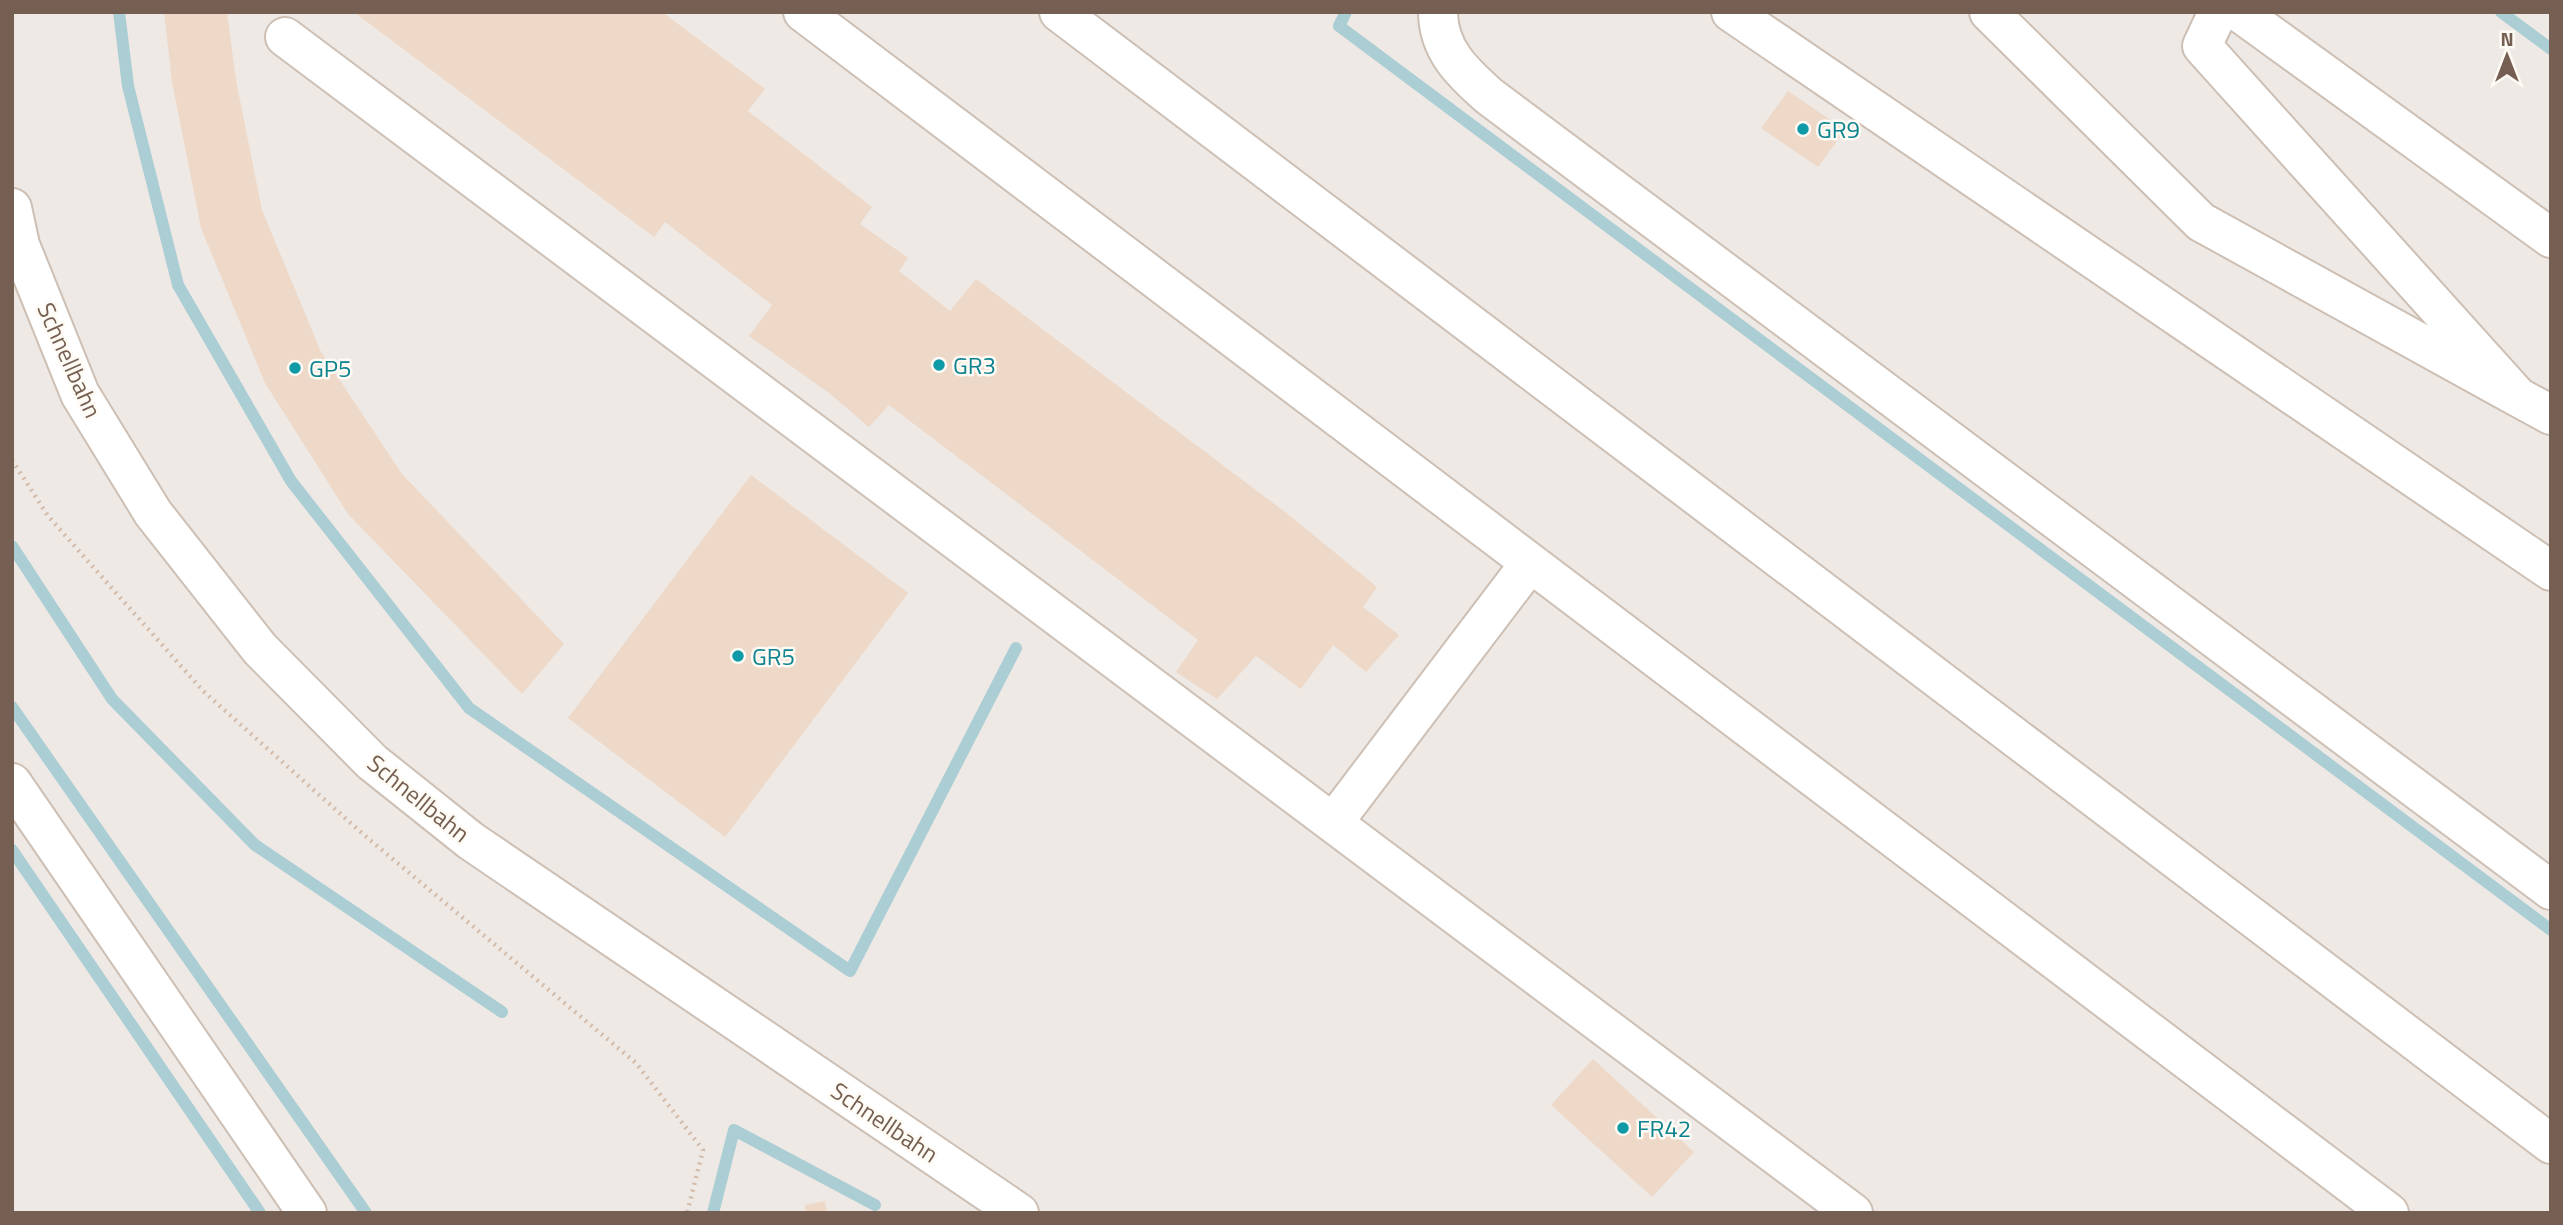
<svg xmlns="http://www.w3.org/2000/svg" width="2563" height="1225" viewBox="0 0 2563 1225" font-family="'Titillium Web',sans-serif">
<style>
.industrial{fill:#eee9e5}
.lines{fill:none;stroke-linecap:round;stroke-linejoin:round}
.stream{stroke:#abcdd4;stroke-width:12}
.building{fill:#eed8c8}
.minor-casing{stroke:#cdbfb4;stroke-width:42}
.path{stroke:#d3bbaa;stroke-width:4.5;stroke-dasharray:2 5;stroke-linecap:butt}
.minor{stroke:#fff;stroke-width:38}
.culture-dot{fill:#0f9aa8;stroke:#fefaf4;stroke-width:2.5}
.labels{text-anchor:middle;dominant-baseline:central;stroke-width:5;stroke-linejoin:round;paint-order:stroke}
.culture-label{font-size:24px;fill:#0d838f;stroke:#fefaf4;text-anchor:start}
.street-label{font-size:24px;fill:#755f52;stroke:#fefaf4}
</style>
<rect width="100%" height="100%" fill="#fbf6ed"/>
<path class="industrial" d="M12,12h2539v1201h-2539z"/>
<g class="lines">
<path class="stream" d="M119,12l9,74 50,199 113,196 178,227 381,263 166,-323
M1346,12l-7,14 1212,904
M2501,12l50,37
M12,546l100,153 143,146 247,167
M12,707l354,506
M12,850l248,363
M713,1213l21,-83 141,75"/>
</g>
<path class="building" d="M164,12h63l9,68 26,130 59,142 81,122 162,170 -42,50 -174,-180 -83,-131 -64,-155 -29,-146z
M354,12h308l103,77 -17,22 124,96 -12,17 48,34 -9,13 51,40 26,-32 313,236 88,72 -14,20 36,28 -33,37 -33,-27 -32,44 -45,-33 -39,43 -41,-27 22,-32 -309,-235 -20,22 -40,-34 -80,-57 23,-31 -107,-83 -11,15z
M1788,91l57,39 -27,37 -57,-39z
M751,475l157,118 -183,244 -157,-119z
M1593,1059l101,93 -42,45 -101,-92z
M825,1201l2,12h-21l-1,-8z"/>
<g class="lines">
<g class="minor-casing">
<path id="minor" d="M803,12l1586,1201
M1059,12l1492,1132
M1438,12c0,38 25,61 51,84l1062,794
M1731,12l820,559
M1989,12l212,210 317,175
M2218,12l-16,34 316,351 33,18
M2239,12l312,226
M285,37l1568,1176
M12,208l8,37 60,149 73,119 107,136 112,113 99,79 548,372
M12,783l295,430
M1333,823l197,-260"/>
</g>
<path class="path" d="M12,460l36,56 155,175 161,144 272,228 67,87 -16,63"/>
<use href="#minor" class="minor"/>
</g>
<g class="culture-dot">
<circle cx="1803" cy="129" r="7"/>
<circle cx="939" cy="365" r="7"/>
<circle cx="295" cy="368" r="7"/>
<circle cx="738" cy="656" r="7"/>
<circle cx="1623" cy="1128" r="7"/>
</g>
<g class="labels">
<g class="culture-label">
<text x="1817" y="129">GR9</text>
<text x="953" y="365">GR3</text>
<text x="309" y="368">GP5</text>
<text x="752" y="656">GR5</text>
<text x="1637" y="1128">FR42</text>
</g>
<g class="street-label">
<text transform="translate(70 360) rotate(66)">Schnellbahn</text>
<text transform="translate(419 798) rotate(39)">Schnellbahn</text>
<text transform="translate(885 1122) rotate(34)">Schnellbahn</text>
</g>
</g>
<rect width="2563" height="1225" fill="none" stroke="#755f52" stroke-width="28"/>
<g transform="translate(2507 56)" stroke="#fefaf4" stroke-width="5" paint-order="stroke">
<path d="M0-5L12 26L0 18L-12 26Z" fill="#755f52"/>
<text y="-10" font-size="19" font-weight="bold" text-anchor="middle" fill="#755f52">N</text>
</g>
</svg>
